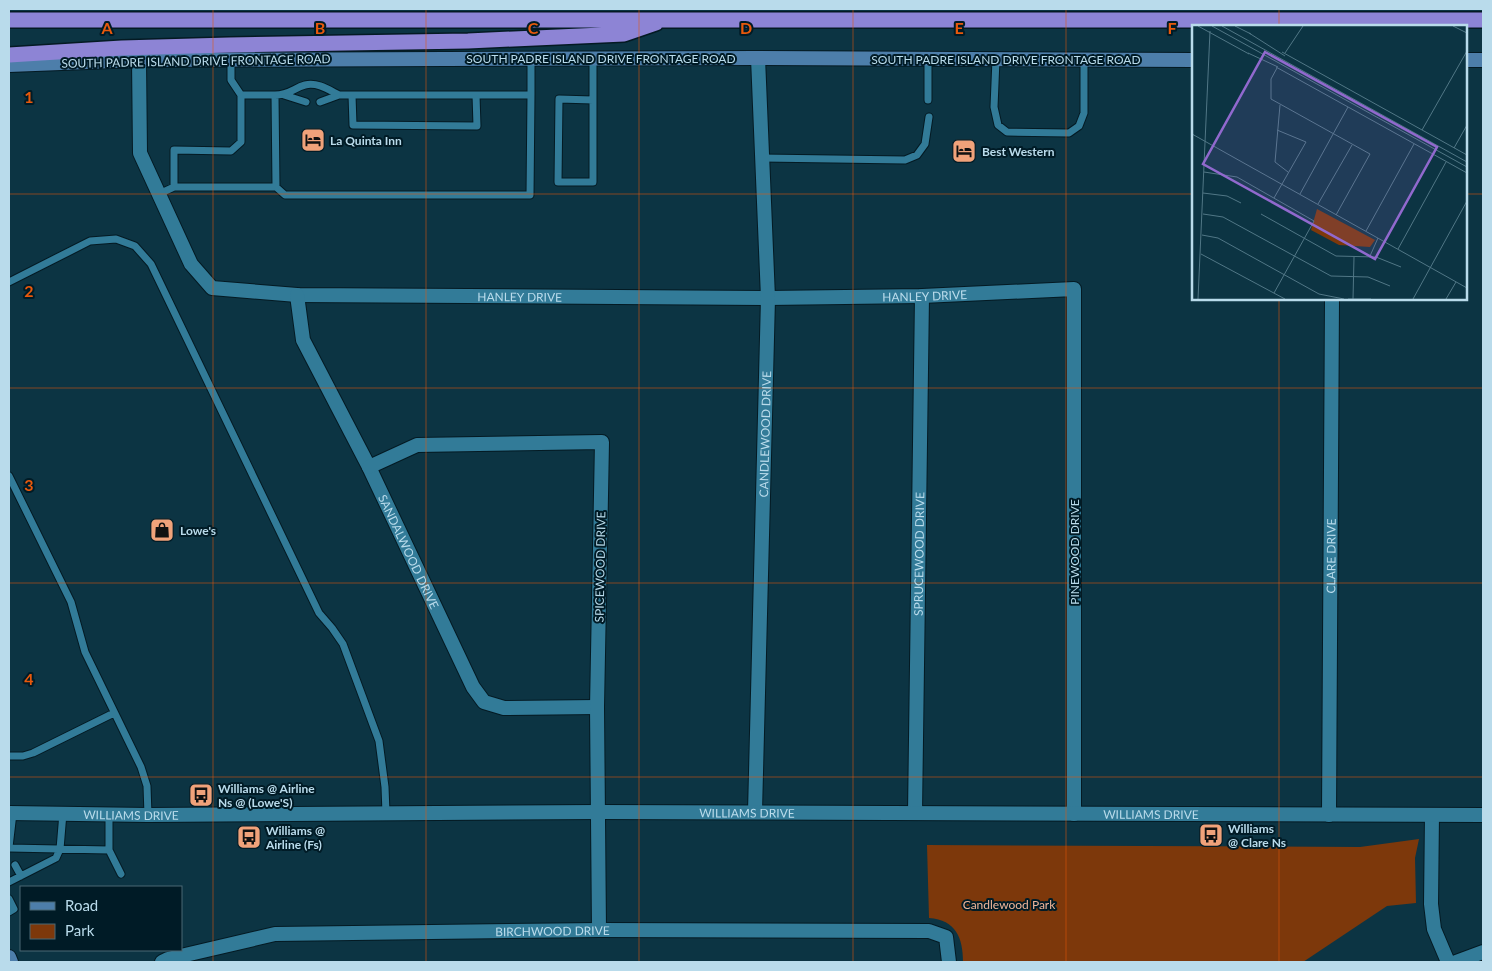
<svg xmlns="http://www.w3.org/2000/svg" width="1492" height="971" viewBox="0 0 1492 971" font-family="Lato,sans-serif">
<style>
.green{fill:#7d380b}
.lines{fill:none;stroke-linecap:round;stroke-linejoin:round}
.service-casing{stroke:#041a23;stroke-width:9}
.minor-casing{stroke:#041a23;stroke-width:16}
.tertiary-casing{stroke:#041a23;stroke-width:16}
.secondary-casing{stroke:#041a23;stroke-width:16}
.motorway-casing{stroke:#041a23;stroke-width:18}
.service{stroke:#327b98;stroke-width:7}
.minor{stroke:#327b98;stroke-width:14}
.tertiary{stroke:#327b98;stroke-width:14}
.secondary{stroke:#4d7eaa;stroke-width:14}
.motorway{stroke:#8d84d5;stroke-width:15}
.grid{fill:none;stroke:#e8590c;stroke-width:1;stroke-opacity:0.55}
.labels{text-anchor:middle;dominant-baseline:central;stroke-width:4;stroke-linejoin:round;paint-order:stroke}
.street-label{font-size:12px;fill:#b9dbeb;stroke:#001b26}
.poi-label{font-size:12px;font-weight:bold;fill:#b9dbeb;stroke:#001b26;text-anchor:start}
.park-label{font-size:12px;fill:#eeb599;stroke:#001b26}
.inset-road{fill:none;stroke:#517786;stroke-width:1}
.view{fill:#9169ce;fill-opacity:0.15;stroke:#9169ce;stroke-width:2.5}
.inset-edge{fill:none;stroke:#b9dbeb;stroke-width:2.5}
.grid-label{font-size:16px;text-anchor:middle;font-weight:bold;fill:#e8590c;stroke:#001b26;stroke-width:4;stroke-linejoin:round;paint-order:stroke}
</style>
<rect width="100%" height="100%" fill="#0c3443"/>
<path class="green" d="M1419,839l-4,19 1,45 -29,3 -84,56h-340c0,-24 -7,-42 -34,-44l-2,-73 433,2z"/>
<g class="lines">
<g class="service-casing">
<path id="service" d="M593,58c0,42 0,83 0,124h-35l1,-83 34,1
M996,59l-2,48 4,18 9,7 62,1 10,-7 5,-13v-54
M231,60v20l10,15
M275,95c14,0 19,-7 30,-10 13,-3 24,5 34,10l-19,7
M284,95l22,7
M339,95h192v-36
M352,95l1,30 124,1 -1,-31
M928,100v-41
M762,158l143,2 12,-5 8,-11 4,-27
M276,187l9,8h245l1,-100
M159,194l15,-7h102l-1,-92h-34v47l-10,9 -57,-1v37
M9,282l81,-41 26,-2 19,7 16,18 168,349 13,15 11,16 36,97 6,46 1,26
M9,476l62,126 14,50 56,115 6,19 1,29
M9,756h14l10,-3 81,-40
M9,847l4,-34
M9,848l100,2v-36
M109,850l12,24
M15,865l6,11
M9,882l47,-24 4,-9 3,-36
M9,899l5,10 -5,3"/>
</g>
<g class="minor-casing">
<g id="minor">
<path id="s1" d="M139,60l1,93 51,111 21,24 85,7 471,3 154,-2 152,-7v525"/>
<path id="s2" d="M297,295l6,45 66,127 104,220 11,15 20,6 93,-1"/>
<path d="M369,467l48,-22 185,-3 -5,265 2,223"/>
<path id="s3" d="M755,812l13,-514 -10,-240"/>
<path id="s4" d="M915,813l7,-517"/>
<path id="s5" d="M1329,815l3,-516"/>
<path d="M1432,815l-1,89 3,25 14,33"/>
<path id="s6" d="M162,962l6,-3 107,-25 324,-4 330,1 17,6 3,25"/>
<path d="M1456,962l27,-10"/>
</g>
</g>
<g class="tertiary-casing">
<g id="tertiary">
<path id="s7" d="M9,813l139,2 450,-3 885,3"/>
</g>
</g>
<g class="secondary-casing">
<path id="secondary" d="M1466,60h17
M9,65l130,-5 619,-2 435,2
M9,957l2,5"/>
</g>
<g class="motorway-casing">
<path id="motorway" d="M9,20h1474
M9,55l113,-7 107,-3 239,-4 156,-7 32,-11"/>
</g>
<use href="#service" class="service"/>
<use href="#minor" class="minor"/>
<use href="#tertiary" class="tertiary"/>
<use href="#secondary" class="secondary"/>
<use href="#motorway" class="motorway"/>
</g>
<path class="grid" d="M213,9v953M426,9v953M639,9v953M853,9v953M1066,9v953M1279,9v17M9,194h1184M1466,194h17M1279,299v663M9,388h1474M9,583h1474M9,777h1474"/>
<defs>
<g id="hotel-square" transform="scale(1.25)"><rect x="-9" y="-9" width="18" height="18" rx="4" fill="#f0a27a" stroke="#001b26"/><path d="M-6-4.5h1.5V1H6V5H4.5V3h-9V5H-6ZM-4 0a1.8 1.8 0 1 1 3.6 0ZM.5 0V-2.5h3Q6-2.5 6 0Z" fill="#111"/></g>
<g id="shop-square" transform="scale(1.25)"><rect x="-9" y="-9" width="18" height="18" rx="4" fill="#f0a27a" stroke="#001b26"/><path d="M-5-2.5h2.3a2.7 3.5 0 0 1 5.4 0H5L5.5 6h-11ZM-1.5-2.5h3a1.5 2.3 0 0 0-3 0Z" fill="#111"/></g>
<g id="bus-square" transform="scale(1.25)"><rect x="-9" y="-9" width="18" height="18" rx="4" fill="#f0a27a" stroke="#001b26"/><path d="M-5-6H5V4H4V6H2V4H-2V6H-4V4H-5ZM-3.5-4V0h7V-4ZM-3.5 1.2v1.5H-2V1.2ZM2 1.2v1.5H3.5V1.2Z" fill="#111"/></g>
</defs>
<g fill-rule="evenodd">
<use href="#hotel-square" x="313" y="140"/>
<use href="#hotel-square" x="964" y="151"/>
<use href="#shop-square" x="162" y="530"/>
<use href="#bus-square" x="201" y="795"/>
<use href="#bus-square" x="1211" y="835"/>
<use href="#bus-square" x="249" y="837"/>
</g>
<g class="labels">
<g class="street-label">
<text x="601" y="58">SOUTH PADRE ISLAND DRIVE FRONTAGE ROAD</text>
<text x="1006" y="59">SOUTH PADRE ISLAND DRIVE FRONTAGE ROAD</text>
<text transform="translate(196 61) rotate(-1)">SOUTH PADRE ISLAND DRIVE FRONTAGE ROAD</text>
<text stroke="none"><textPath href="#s1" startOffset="960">HANLEY DRIVE</textPath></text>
<text stroke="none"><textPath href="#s1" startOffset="555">HANLEY DRIVE</textPath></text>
<text stroke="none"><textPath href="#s3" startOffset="378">CANDLEWOOD DRIVE</textPath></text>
<text stroke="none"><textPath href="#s2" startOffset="282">SANDALWOOD DRIVE</textPath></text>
<text transform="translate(1074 552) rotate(-90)">PINEWOOD DRIVE</text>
<text stroke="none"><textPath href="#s4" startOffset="259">SPRUCEWOOD DRIVE</textPath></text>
<text stroke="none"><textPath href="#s5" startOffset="259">CLARE DRIVE</textPath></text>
<text transform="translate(600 567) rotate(-89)">SPICEWOOD DRIVE</text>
<text stroke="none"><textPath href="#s7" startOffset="738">WILLIAMS DRIVE</textPath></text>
<text stroke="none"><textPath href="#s7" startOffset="122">WILLIAMS DRIVE</textPath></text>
<text stroke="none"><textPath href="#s7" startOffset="1142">WILLIAMS DRIVE</textPath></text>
<text stroke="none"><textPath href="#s6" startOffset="394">BIRCHWOOD DRIVE</textPath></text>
</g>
<g class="poi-label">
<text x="330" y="140">La Quinta Inn</text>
<text x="982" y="151">Best Western</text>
<text x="180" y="530">Lowe's</text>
<text x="218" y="788">Williams @ Airline<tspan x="218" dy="14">Ns @ (Lowe'S)</tspan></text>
<text x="1228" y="828">Williams<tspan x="1228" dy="14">@ Clare Ns</tspan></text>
<text x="266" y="830">Williams @<tspan x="266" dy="14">Airline (Fs)</tspan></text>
</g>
<g class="park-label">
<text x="1009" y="904">Candlewood Park</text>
</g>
</g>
<g transform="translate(1192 25)">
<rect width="275" height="275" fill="#0c3443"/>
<path d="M125,184l58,31 -5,7 -31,-2 -28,-15z" fill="#7d380b"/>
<path class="inset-road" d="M6,1l51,28M20,1l255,141M30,1l245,136M43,1l16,8M261,1l14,7M57,8l36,23M90,27l185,103M56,28l30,14M93,28l18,-27M84,42l191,106M85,43l-6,11v20l99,55 -34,61M88,80l-5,57 13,10M230,105l45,-79M0,109l275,154M262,123l13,-23M12,147l33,5 77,44 -40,72M11,168l24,3 14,7M108,169l48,-87M82,173l32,-56 -29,-12M126,179l34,-59M11,189l20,3 108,59 37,1 22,9M69,189l75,42 40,1 25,10M174,206l48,-87M10,210l16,3 101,56 25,5M206,224l48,-87M9,229l84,45M178,231l8,-18M6,274l12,-268M156,274h23M161,274l1,-42M221,274l54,-98M254,274l10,-17"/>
<path class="view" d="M73,27l172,95 -62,112 -172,-95z"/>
<rect width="275" height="275" class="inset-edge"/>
</g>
<g class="grid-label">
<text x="107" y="34">A</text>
<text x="320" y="34">B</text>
<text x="533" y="34">C</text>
<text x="746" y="34">D</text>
<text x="959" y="34">E</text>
<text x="1172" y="34">F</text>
<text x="29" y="103">1</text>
<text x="29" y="297">2</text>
<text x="29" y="491">3</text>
<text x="29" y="685">4</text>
</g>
<rect width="1492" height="971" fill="none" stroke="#b9dbeb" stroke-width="20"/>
<rect x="20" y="886" width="162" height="65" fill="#001b26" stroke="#4a6875"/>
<rect x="30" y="902" width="25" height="8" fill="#4d7eaa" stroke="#4a6875"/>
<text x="65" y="911" font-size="15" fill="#b9dbeb">Road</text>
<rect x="30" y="924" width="25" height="15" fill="#7d380b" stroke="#4a6875"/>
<text x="65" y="936" font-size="15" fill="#b9dbeb">Park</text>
</svg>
